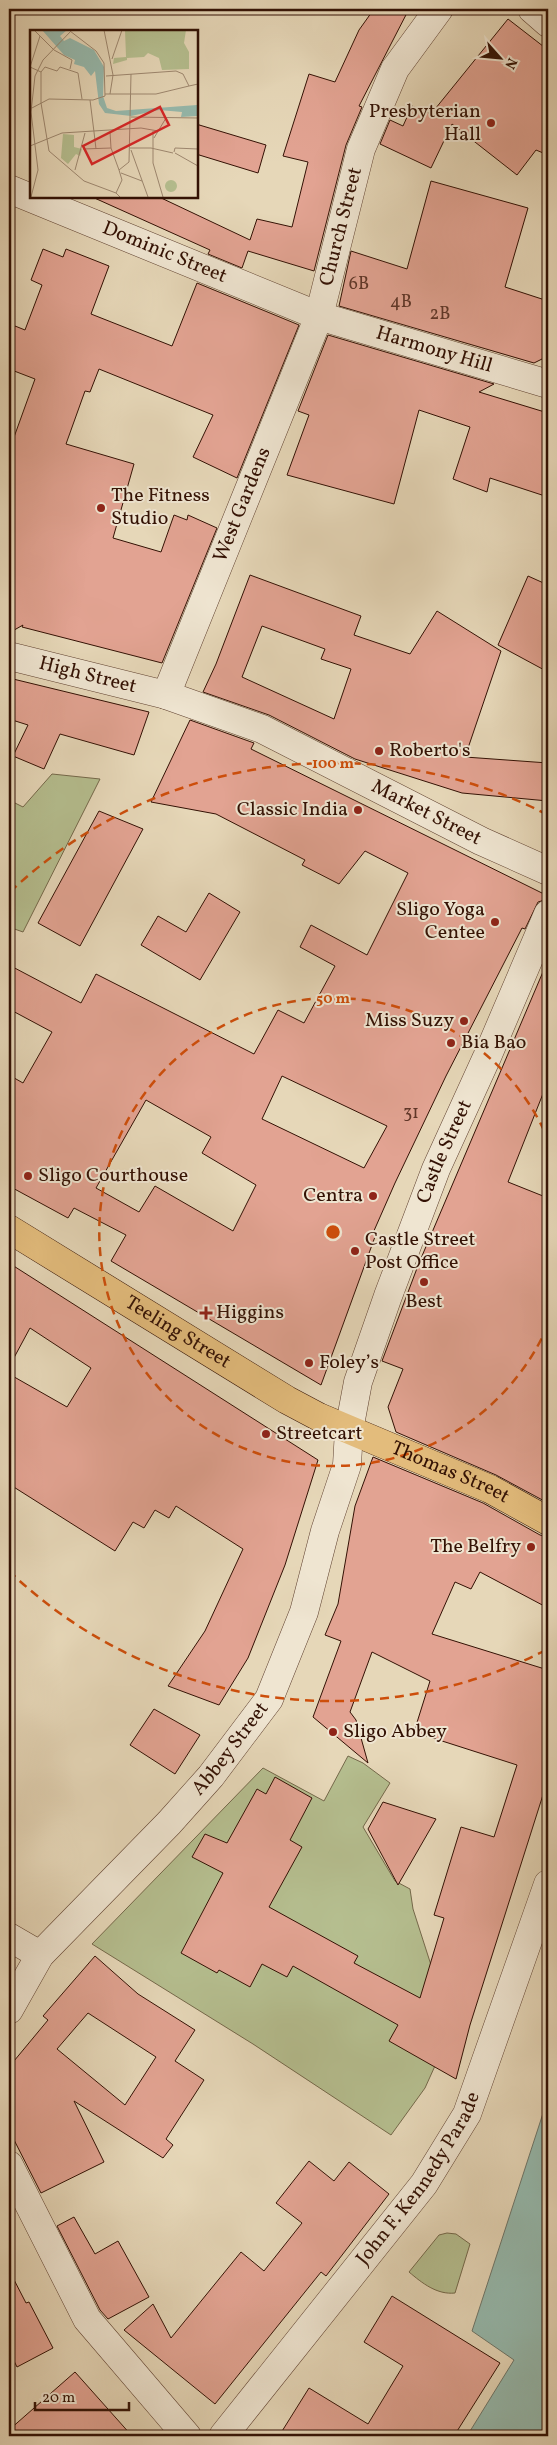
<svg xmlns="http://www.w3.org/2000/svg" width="557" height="2445" viewBox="0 0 557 2445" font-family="Vollkorn,serif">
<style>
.green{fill:#b5be8f;stroke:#74684a}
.water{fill:#96baae;stroke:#6e766a}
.building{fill:#e2a392;stroke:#331104;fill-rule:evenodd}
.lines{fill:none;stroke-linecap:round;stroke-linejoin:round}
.minor-casing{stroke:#604231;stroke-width:29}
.major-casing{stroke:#331104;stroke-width:29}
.minor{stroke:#efe5d1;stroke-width:28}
.major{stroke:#e3bc7c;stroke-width:28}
.ring{fill:none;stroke:#cd4e0b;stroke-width:2.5;stroke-dasharray:9 6}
.poi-dot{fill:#8f2418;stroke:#efe5d1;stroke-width:2}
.labels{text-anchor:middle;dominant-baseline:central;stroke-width:4;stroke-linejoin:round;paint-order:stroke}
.number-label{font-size:18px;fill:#5f3628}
.poi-label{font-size:20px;fill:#331104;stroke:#efe5d1;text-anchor:start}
.street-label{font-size:20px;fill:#331104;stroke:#efe5d1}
.inset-road{fill:none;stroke:#9e8870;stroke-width:1}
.view{fill:#d62828;fill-opacity:0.15;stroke:#d62828;stroke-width:2.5}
.inset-edge{fill:none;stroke:#331104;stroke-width:2.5}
.centre{fill:#cd4e0b;stroke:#efe5d1;stroke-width:2.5}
.ring-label{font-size:15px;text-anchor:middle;font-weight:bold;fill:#cd4e0b;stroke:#efe5d1;stroke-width:4;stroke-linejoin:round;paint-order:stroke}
</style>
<rect width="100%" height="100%" fill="#e6d7b8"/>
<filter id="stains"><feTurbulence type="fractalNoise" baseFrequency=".004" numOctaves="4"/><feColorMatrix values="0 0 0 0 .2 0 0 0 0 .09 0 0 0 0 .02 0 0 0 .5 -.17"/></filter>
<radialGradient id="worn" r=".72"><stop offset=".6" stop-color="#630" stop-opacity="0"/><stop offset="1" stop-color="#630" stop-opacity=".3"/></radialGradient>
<path class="green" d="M52,774l48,5 -77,153 -14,-5v-127l14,7z
M348,1756l15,7 27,20 -27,44 32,54 15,8 3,20 18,56 8,92 -14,31 -34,47 -138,-91 -161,-100 171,-176 61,33z
M447,2233l9,1 14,10 -15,49c-18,2 -33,-10 -46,-21l30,-37z"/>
<path class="water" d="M548,2098v338h-81l47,-76 -42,-29z"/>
<path class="building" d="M374,9h35l-50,97 3,1 -16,38 -32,126 -66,-20 -6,17 -34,-14 2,-4 -120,-54h67l93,44 7,-21 35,8 16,-65 -25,-6 26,-82 26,8 24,-52z
M508,19l40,31v105l-12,-5 -19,25 -65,-51 -21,44 -51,-24 10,-24 13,6 9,-20 19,8z
M196,124l70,21 -8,28 -62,-19z
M431,181l97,27 -23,79 43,14v55l-14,7 -195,-57 12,-55 56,18z
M43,249l20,8 3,-8 43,17 -18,48 81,32 25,-63 102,42 -62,153 -44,-21 20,-42 -114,-46 -9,23 -5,-1 -19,53 68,20 -21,74 48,14 13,-37 13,5 1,-5 29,13 -55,135 -140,-36 1,-2 -14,8v-182l26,-72 -26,-10v-27l6,-16 10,4 17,-45 -11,-5z
M328,335l166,49 -15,8 69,21v84l-58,-19 -3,14 -34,-13 17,-52 -51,-17 -25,94 -107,-29 22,-60 -11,-4z
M250,575l111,41 -7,19 56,19 27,-43 64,40 -36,106 83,6v38l-86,-8 -107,-34 -86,-44 -66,-23 13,-28zM262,626l63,23 -4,10 30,10 -17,50 -92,-42z
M528,576l20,9v87l-50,-27z
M9,678l140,34 -15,43 -74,-21 -16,35 -31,-13 15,-31 -19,-6z
M190,720l64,23 -3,6 297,147v3l-10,3 -13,27 -3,-1 -76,148 -51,107 -22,50 3,1 -55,151 -210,-124 15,-26 -52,-27 -6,10 -59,-32v-111l14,8 29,-51 -43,-23v-44l72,38 15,-29 158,80 24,-44 26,13 31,-57 -35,-19 11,-22 56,30 41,-82 -43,-22 -26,33 -37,-19 3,-5 -89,-46 -65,-12zM282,1076l105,50 -23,42 -102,-49zM146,1100l65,37 -9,16 54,32 -23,46 -78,-45 -16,26 -43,-24z
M99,811l44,18 -63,117 -42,-23z
M209,893l31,19 -40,68 -59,-35 17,-29 28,16z
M548,960v121l-40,101 40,16v305l-52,-28 -100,-43 -8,-25 15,-38 -21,-8 37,-98z
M9,1263l309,197 -33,105 -37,93 -29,47 -51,-19 37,-55 38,-82 -67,-43 -7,12 -14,-8 -11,18 -11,-6 -18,29 -106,-67v-110l58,33 24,-39 -61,-40 -21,39z
M373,1457l110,46 57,32 8,2v71l-68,-36 -9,17 -16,-7 -23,52 116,36v109l-78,246 -14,54 -67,-38 9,-16 -105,-59 -6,11 -25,-13 -12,23 -31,-17 -2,3 -36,-20 42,-80 -31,-16 13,-23 22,9 30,-54 9,5 9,-17 37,21 -22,42 12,7 -33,60 89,49 -4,7 66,35 24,-80 -10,-3 27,-88 33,10 23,-72 -103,-33 16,-51 -58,-29 -22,60 6,8 12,43 -55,-46 28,-76 -16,-6 13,-31 17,-98z
M154,1709l46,26 -25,39 -45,-29z
M383,1802l53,17 -38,66 -30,-56z
M95,1956l43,38 57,36 -20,31 29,19 -38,59 7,6 -10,13 -89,-57 30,61 -63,31 -32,-63v-63l39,-47 -5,-4zM88,2013l68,44 -31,48 -68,-56z
M309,2161l25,20 15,-19 40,32 -63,82 -5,-4 -106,132 -91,-74 29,-26 18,34 70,-86 23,19 38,-48 -26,-20z
M74,2217l21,37 23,-13 31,56 -41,22 -8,-9 -43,-84z
M9,2270l17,33 3,-1 24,46 -36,19 -8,-16z
M392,2296l108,67 -46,73h-175l30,-48 59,36 35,-58 -39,-24z
M75,2372l57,64h-123v-6z"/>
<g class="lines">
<g class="minor-casing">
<g id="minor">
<path d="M532,9l16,14"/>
<path id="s1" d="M9,189l310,127 229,68"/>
<path id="s2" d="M9,656l157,39 96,34 219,112 67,30"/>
<path id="s3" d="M166,695l153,-379 42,-167 34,-80 44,-60"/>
<path d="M9,1937l31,18"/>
<path id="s4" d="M9,2010l31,-55 129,-132 42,-47 58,-77 35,-87 21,-81 22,-66 2,-35 9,-48 30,-86 48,-127 51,-112 61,-143"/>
<path d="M9,2165l78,154 100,117"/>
<path id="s5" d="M223,2436l201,-252 43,-70 81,-230"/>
</g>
</g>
<g class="major-casing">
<g id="major">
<path id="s6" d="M9,1229l278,171 32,17 171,72 58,32"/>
</g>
</g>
<use href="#minor" class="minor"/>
<use href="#major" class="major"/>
</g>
<g class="ring">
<path d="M548 1325A234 234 0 1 1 548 1139"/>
<path d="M546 1650A469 469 0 0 1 10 1572M10 892A469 469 0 0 1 546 814"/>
</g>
<g class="poi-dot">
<circle cx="491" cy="123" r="5"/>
<circle cx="101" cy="508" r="5"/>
<circle cx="379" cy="751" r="5"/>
<circle cx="358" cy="810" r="5"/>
<circle cx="495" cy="922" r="5"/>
<circle cx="464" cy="1021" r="5"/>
<circle cx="451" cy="1043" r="5"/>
<circle cx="28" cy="1176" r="5"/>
<circle cx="373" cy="1196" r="5"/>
<circle cx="355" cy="1251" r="5"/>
<circle cx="424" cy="1282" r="5"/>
<path d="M203.5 1305.5h5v5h5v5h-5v5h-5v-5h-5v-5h5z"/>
<circle cx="309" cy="1363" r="5"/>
<circle cx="266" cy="1434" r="5"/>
<circle cx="531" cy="1547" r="5"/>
<circle cx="333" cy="1732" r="5"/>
</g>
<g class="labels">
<g class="number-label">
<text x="359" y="284">6B</text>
<text x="401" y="302">4B</text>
<text x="440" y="314">2B</text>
<text x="411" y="1113">31</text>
</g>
<g class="poi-label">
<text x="481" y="112" text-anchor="end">Presbyterian<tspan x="481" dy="23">Hall</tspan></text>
<text x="111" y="496">The Fitness<tspan x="111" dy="23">Studio</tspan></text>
<text x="389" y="751">Roberto's</text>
<text x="348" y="810" text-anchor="end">Classic India</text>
<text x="485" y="910" text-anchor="end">Sligo Yoga<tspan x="485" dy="23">Centee</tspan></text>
<text x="454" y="1021" text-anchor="end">Miss Suzy</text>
<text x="461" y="1043">Bia Bao</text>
<text x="38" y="1176">Sligo Courthouse</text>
<text x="363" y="1196" text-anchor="end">Centra</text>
<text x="365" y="1240">Castle Street<tspan x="365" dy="23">Post Office</tspan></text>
<text x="424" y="1302" text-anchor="middle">Best</text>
<text x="216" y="1313">Higgins</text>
<text x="319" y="1363">Foley’s</text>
<text x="276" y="1434">Streetcart</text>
<text x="521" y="1547" text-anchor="end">The Belfry</text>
<text x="343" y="1732">Sligo Abbey</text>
</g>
<g class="street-label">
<text stroke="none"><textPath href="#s3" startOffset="501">Church Street</textPath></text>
<text stroke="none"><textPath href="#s1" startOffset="168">Dominic Street</textPath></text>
<text stroke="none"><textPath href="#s1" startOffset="455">Harmony Hill</textPath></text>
<text stroke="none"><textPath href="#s3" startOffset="205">West Gardens</textPath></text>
<text stroke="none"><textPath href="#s2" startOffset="81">High Street</textPath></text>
<text stroke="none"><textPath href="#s2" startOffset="448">Market Street</textPath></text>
<text stroke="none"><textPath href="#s4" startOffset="984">Castle Street</textPath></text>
<text stroke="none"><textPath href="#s6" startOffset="198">Teeling Street</textPath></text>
<text stroke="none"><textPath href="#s6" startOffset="505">Thomas Street</textPath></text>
<text stroke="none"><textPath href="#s4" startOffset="344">Abbey Street</textPath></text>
<text stroke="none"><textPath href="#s5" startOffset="324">John F. Kennedy Parade</textPath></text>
</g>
</g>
<g transform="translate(30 30)">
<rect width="168" height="168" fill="#e6d7b8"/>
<path d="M95,0h61l-2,13 5,9v17l-27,1 -3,-12 -11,-5 -4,4 -17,1v2l-14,4 1,-6 12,-1zM33,104l11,1v12l8,2 -2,7 -4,-2 -8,10 -7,-6zM135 156a6 6 0 1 1 12 0a6 6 0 1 1-12 0Z" fill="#b5be8f"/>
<path d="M12,0h25l-7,6 4,5 6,-3 24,12 10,17 -1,29 4,12 9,3 81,-6v11l-16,1 1,-5 -23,-2 -28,6 -26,-3 -6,-9 -4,-33 -4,5 -7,-9 -10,-3 1,-4 -11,-5z" fill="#96baae"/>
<path class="inset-road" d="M4,0l20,20 18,10 -2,9M74,0l9,45 -3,19M82,29l10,-29M0,37l11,5 4,-5 12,4 3,-4 18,6 4,26M0,37l10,-31M11,42v31M76,46l70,-5 7,3 6,12 9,-2M75,64h51l33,-8M60,70l4,32M11,73l8,48 35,30 32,12 4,4M0,79l19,-10 44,1 12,-4 -1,-33 -8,-12 -26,-20M101,87l67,1M123,101v32l10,34M64,102l2,17M80,102l1,16 8,22M124,108l12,-20M0,116l32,-13 79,-5 17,3M100,118h21l22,5M53,119l28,-1M101,120l17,47M144,122l1,-4 23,1M145,123l23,13M45,140l10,-37M91,143l21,8M86,163l6,-13 -3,-10 10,-8 2,-88M1,167l7,-27 -7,-58 4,-36 8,-16 29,-30"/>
<path class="view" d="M130,77l9,18 -77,39 -9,-18z"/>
<rect width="168" height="168" class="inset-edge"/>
</g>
<circle cx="333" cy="1232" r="8" class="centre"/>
<g class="ring-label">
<text x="333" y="768">100 m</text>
<text x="333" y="1003">50 m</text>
</g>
<rect width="557" height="2445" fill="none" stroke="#e6d7b8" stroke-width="30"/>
<rect x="10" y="10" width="537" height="2425" fill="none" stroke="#331104" stroke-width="2.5"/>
<rect x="15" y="15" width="527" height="2415" fill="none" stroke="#331104"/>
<g transform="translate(500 58) rotate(117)" stroke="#efe5d1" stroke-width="4" paint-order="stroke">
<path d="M0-4L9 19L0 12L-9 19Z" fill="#331104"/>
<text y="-8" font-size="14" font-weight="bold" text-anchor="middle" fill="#331104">N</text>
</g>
<path d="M35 2402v8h94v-8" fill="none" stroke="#331104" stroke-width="2.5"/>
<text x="42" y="2402" font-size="15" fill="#331104" stroke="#efe5d1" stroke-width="4" paint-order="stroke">20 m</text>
<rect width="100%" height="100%" filter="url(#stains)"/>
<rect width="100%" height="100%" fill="url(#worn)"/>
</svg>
